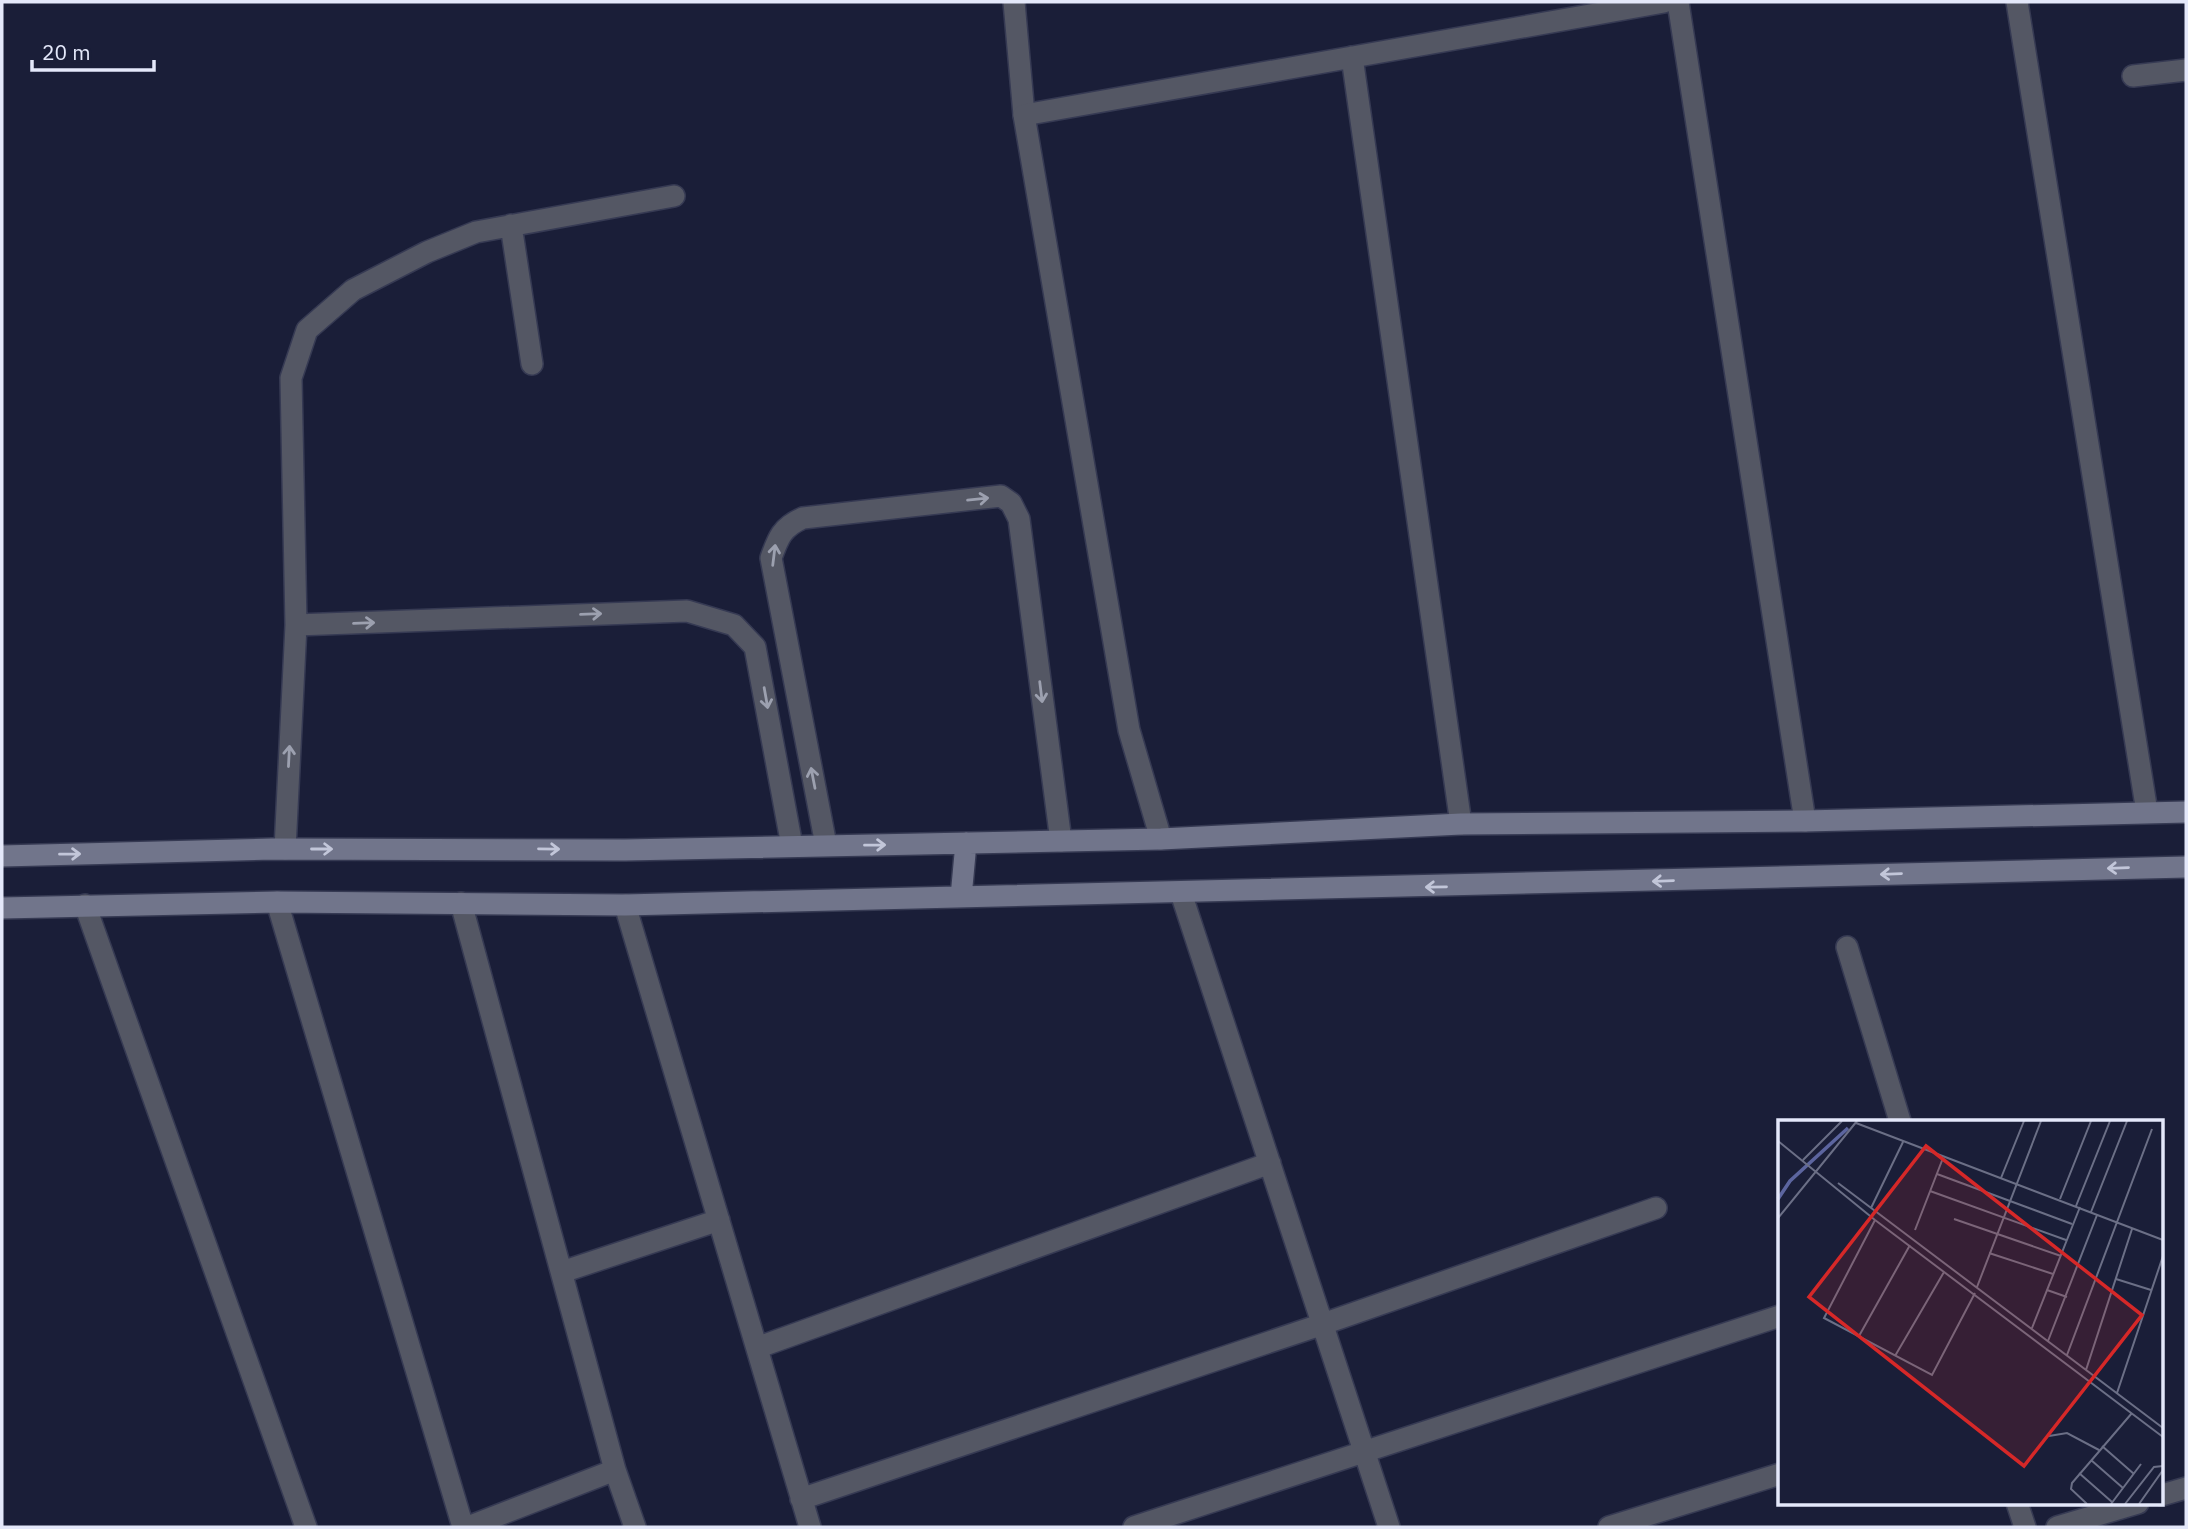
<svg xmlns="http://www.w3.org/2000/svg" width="2188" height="1529" viewBox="0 0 2188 1529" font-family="'IBM Plex Sans',sans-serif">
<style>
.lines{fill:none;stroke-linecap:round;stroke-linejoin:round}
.lane-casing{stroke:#363a53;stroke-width:24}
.street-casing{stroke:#363a53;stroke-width:24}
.secondary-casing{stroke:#363a53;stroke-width:24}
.lane{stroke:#545764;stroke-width:21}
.street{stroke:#545764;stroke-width:21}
.secondary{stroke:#71758b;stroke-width:21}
.oneway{stroke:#9ca0af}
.oneway2{stroke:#c2c6d9}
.inset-river{fill:none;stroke:#5c659f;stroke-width:3.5}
.inset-road{fill:none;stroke:#6b6f86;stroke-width:2}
.view{fill:#d62828;fill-opacity:0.15;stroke:#d62828;stroke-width:3.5}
.inset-edge{fill:none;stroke:#e4e8fa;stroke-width:3.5}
</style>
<rect width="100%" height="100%" fill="#1a1e38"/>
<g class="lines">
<g class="lane-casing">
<path id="lane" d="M1014,2l10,113
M2133,76l53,-6
M511,225l21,139
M296,625l391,-14 47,14 21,22 37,199
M826,845l-55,-287c7,-20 11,-31 32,-40l198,-22 10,7 8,16 42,322
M285,849l11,-224 -5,-247 16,-48 46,-40 74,-38 49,-20 198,-36"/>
</g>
<g class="street-casing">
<path id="street" d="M1678,2l127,819
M2017,2l130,810
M1352,57l109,767
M1161,839l-32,-109 -105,-615 640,-113
M1181,893l208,634
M277,902l186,625
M461,903l154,567 20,57
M85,905l221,622
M625,905l185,622
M1847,947l53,174
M562,1272l157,-52
M759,1347l511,-184
M2162,1495l24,-7
M801,1499l522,-175 333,-116
M2017,1503l8,24
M468,1527l147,-57
M1134,1527l646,-211
M1609,1527l171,-53
M2057,1527l81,-24"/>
</g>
<g class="secondary-casing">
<path id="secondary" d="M2,856l270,-7 353,1 536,-11 300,-15 344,-3 381,-9
M961,897l5,-54
M2,908l275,-6 348,3 1561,-38"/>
</g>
<use href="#lane" class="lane"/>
<use href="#street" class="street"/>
<use href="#secondary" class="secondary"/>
</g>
<defs><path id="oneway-shaft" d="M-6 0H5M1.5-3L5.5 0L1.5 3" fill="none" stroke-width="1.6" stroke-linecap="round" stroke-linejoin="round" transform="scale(1.75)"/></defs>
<g class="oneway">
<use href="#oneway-shaft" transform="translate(978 499) rotate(-6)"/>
<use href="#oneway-shaft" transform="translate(774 555) rotate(-83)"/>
<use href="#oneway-shaft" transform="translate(591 614) rotate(-2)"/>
<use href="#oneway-shaft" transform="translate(364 623) rotate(-2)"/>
<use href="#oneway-shaft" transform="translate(1041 692) rotate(83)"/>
<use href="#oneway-shaft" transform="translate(766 698) rotate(80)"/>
<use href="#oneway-shaft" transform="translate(289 756) rotate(-87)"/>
<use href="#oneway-shaft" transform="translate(813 778) rotate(-101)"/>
</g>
<g class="oneway2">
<use href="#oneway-shaft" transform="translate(875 845) rotate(-1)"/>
<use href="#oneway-shaft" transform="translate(322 849)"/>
<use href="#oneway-shaft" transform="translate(549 849) rotate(1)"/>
<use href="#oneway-shaft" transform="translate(70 854) rotate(-1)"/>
<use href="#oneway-shaft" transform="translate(2118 868) rotate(178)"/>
<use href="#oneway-shaft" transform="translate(1891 874) rotate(178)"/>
<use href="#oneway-shaft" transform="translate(1663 881) rotate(178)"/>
<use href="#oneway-shaft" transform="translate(1436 887) rotate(179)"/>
</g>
<g transform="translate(1778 1120)">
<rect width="385" height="385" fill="#1a1e38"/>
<path class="inset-river" d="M0,79l12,-18 58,-53"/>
<path class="inset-road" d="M78,3l307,117M0,21l97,79 288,217M25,40l39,-39M159,54l135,50M223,58l23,-57M60,63l325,245M152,71l136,49M282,79l31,-78M298,86l34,-85M93,88l32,-66M313,92l36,-91M0,98l79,-97M176,99l107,37M97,100l-51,98 108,57 43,-82M137,110l28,-72M211,133l64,21M338,159l35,11M199,167l64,-166M269,170l20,7M254,208l48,-121M81,216l51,-91M270,221l49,-126M289,235l85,-226M117,236l49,-84M308,250l46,-141M339,273l46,-137M271,316l18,-3 32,17M324,326l32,28M313,340l32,28M301,353l33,29M309,384l-16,-15 1,-6 60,-70M333,384l30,-40M347,384l29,-37 9,-1M361,384l24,-34"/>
<path class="view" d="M148,26l216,169 -118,151 -215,-169z"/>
<rect width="385" height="385" class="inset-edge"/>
</g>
<rect width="2188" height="1529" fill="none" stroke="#e4e8fa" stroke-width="7"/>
<path d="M32 60v10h122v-10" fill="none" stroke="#e4e8fa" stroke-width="3.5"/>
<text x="42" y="60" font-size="21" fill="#e4e8fa" stroke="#1a1e38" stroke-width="5" paint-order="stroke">20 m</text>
</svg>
